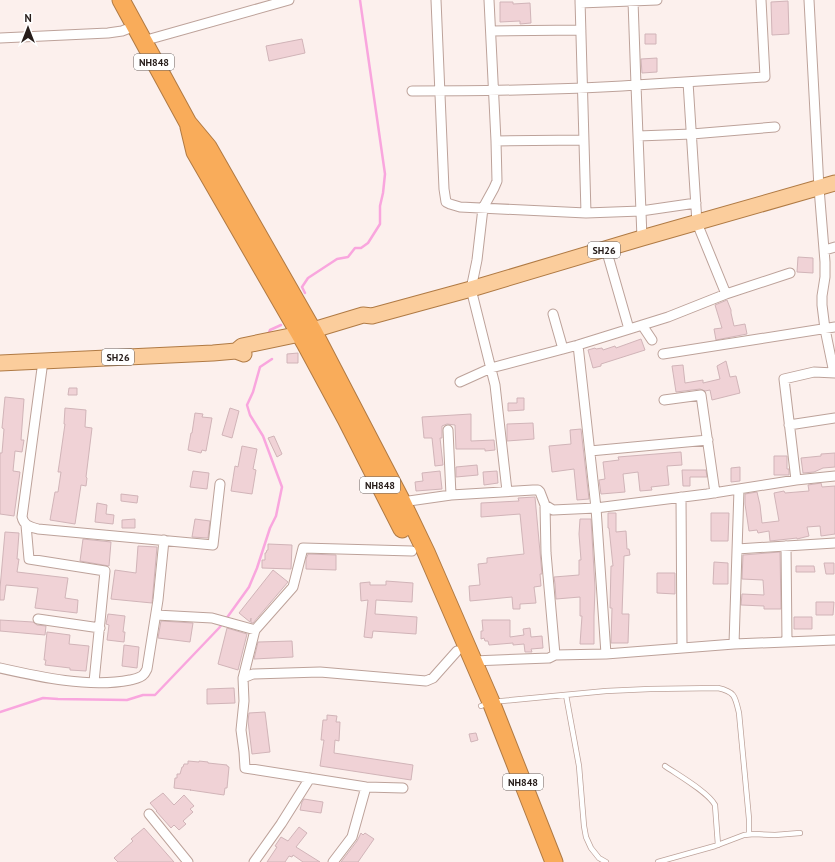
<svg xmlns="http://www.w3.org/2000/svg" width="835" height="862" viewBox="0 0 835 862" font-family="'PT Sans',sans-serif">
<style>
.lines{fill:none;stroke-linecap:round;stroke-linejoin:round}
.stream{stroke:#f9a6de;stroke-width:2.5}
.building{fill:#f0d2d6;stroke:#d1b4b8}
.lane-casing{stroke:#bda29a;stroke-width:6}
.street-casing{stroke:#bda29a;stroke-width:11}
.primary-casing{stroke:#b07a44;stroke-width:17}
.highway-casing{stroke:#b07a44;stroke-width:19}
.lane{stroke:#fff;stroke-width:4.5}
.street{stroke:#fff;stroke-width:9}
.primary{stroke:#fbcd9c;stroke-width:15}
.highway{stroke:#f9ac5a;stroke-width:17}
.labels{text-anchor:middle;dominant-baseline:central;stroke-width:3.5;stroke-linejoin:round;paint-order:stroke}
.shield{fill:#fff;stroke:#68615f;stroke-width:1}
.shield-label{font-size:10px;font-weight:bold;fill:#271d1a}
</style>
<rect width="100%" height="100%" fill="#fcf0ed"/>
<g class="lines">
<path class="stream" d="M305,293l-3,-6 6,-9 29,-19 11,-2 7,-9h6l7,-5 12,-19v-18l3,-13 2,-19 -25,-174
M268,335l2,-5 11,-5
M226,619l23,-32 8,-19 13,-40 6,-12 6,-29 -19,-51 -13,-21 -3,-10 6,-13 7,-25 12,-8
M0,712l43,-14 15,1 69,1 16,-5h12l64,-67 4,-5"/>
</g>
<path class="building" d="M788,1l1,33 -17,1 -1,-33z
M500,2h13v2l17,-1 1,20 -11,1v-3l-20,1z
M645,34h11v10h-11z
M302,39l3,14 -36,8 -3,-15z
M657,58v14l-15,1 -1,-14z
M798,257l15,1v15l-16,-1z
M727,300l4,10v3l3,13 11,-2 2,10 -31,6 -2,-11 8,-1 -7,-23z
M641,339l4,11 -44,14v2l-8,2 -5,-18 7,-2 1,1 6,-1 1,2 12,-4 1,2z
M298,353v10h-11v-9z
M726,361l4,16 6,-1 4,17 -28,7 -2,-10 -5,1 -5,-2 -24,3 -4,-26 11,-1 2,18 18,-3v3l17,-4 -3,-13z
M69,388h8v7h-9z
M5,397l19,2 -3,41h3l-2,12 -7,-1 -2,20 7,1 -6,44 -14,-2v-61h2l2,-24 -2,-1z
M517,398h7v12l-16,1v-8h9z
M65,408l21,2 -1,17 7,1 -6,49 1,1 -1,8 -5,-1 -6,39 -25,-4 5,-28h3l3,-20h-3l2,-13 5,-35h-1z
M230,408l9,3 -7,27 -10,-3z
M195,413l8,1 -1,3 10,1 -6,33 -4,-1 -1,3 -13,-3 3,-17h1z
M471,414v27l23,-1 1,10 -10,1v-2h-29l-1,-24 -8,-1 -5,2v12h-2l3,27 -8,1 -3,-28h-8l-2,-21z
M533,423l1,16 -27,2v-17z
M581,429l8,70 -12,1 -3,-31 -22,3 -3,-26 22,-2 -1,-14z
M274,436l8,18 -5,3 -9,-19z
M242,446l15,3 -4,20 3,1 -4,24 -21,-3 4,-25 3,1z
M681,452l1,13 -15,1 2,19 -18,2 1,3 -12,1 -2,-19 -15,2 2,18 -24,2 -2,-14 6,-1 -2,-17 16,-2 -1,-3z
M835,453v14l-12,1 -9,4 -11,1 -2,-15 20,-2v-2z
M774,456h13v13h2v6h-15z
M477,465l1,10 -22,2v-10z
M740,467v14l-9,1v-14z
M682,470h24l1,7h-17v9h-7z
M193,471l16,2 -2,16 -17,-2z
M440,471l2,18 -26,2 -1,-9 8,-1 -1,-8z
M497,471l1,12 -14,2 -1,-13z
M821,483l1,4 13,-1v48l-14,2 -1,-10 -13,1 2,9 -12,3v-1l-27,3 -1,-10 -11,2 -1,-3 -8,1 -4,-27v-10l12,-2 3,13 2,18 17,-2 -5,-28 10,-2 1,2 24,-2 -1,-6z
M121,494l17,2 -1,7 -16,-2z
M535,497l7,77h-2l1,12 -7,1 2,16 -16,1v5h-7l-1,-12 -42,4 -1,-15 11,-1 -2,-21 9,-1v-5l37,-4 -4,-40 -39,3v-14l38,-2 -1,-3z
M97,503l10,2 -1,9 8,1 -1,9 -18,-2z
M608,513h8v19l10,-1 1,18h2l1,6 -6,1 -2,58h7l-1,29h-17l1,-35h-2l1,-42h2l-4,-38h-1z
M711,513h18l-1,28h-17z
M135,519v9h-13v-8z
M195,519l15,2 -2,17 -16,-1z
M580,519h11l4,69 -1,28v28h-14l2,-28h-2v-19l-24,2 -1,-15 -1,-7 25,-2v-15h2l-2,-26z
M5,532l14,1 -2,26h2l-2,13 51,6 -3,20 13,2 -1,13 -42,-5 3,-20 -32,-3 -2,15h-4v-12z
M83,539l28,3 -2,24 -29,-5z
M268,544l24,1 -1,24 -29,-1v-8h3v-7h1l1,-3h1z
M138,546l19,1 -5,56 -41,-4 4,-29 21,3z
M780,552l1,57h-17v-3l-23,-1 1,-11 22,1 -1,-15 -21,-1 1,-24z
M308,554l28,1v15l-30,-1v-10z
M714,562l14,1v21h-15z
M824,563h10v11h-8z
M796,566h18l1,6h-19z
M273,570l15,12 -35,41h-2v-5l-1,4 -11,-9z
M657,573h18v21l-18,-1z
M386,581l27,2 -1,19 -36,-2 -1,14 42,3 -1,17 -43,-3 -1,7 -8,-1 4,-37 -7,1 -1,-18 10,-1v3h16z
M816,602h18l-1,13h-17z
M108,614l17,2 -2,16h2l-1,10 -17,-2 2,-15 -3,-1z
M794,617h18v12h-18z
M0,620l33,2 4,3 9,1 -1,9 -45,-4z
M482,620h28v17l14,-2 -1,-6 7,-1 1,9 11,-1 1,12 -12,1 1,3h-7l-1,-8 -11,1v-2l-24,2 -1,-4h-3l-1,-3 -3,1v-8h2z
M161,621l32,2 -3,19 -32,-4z
M227,628l20,6 -9,36 -20,-6z
M47,632l23,3 -1,9 20,2 -3,25 -16,-1v-2l-25,-3 1,-5h-2z
M292,641l1,16 -39,2 4,-17z
M124,645l15,2 -2,21 -15,-2z
M234,688l1,15 -28,1v-15z
M265,712l5,40 -18,2 -4,-33 1,-8z
M327,715l10,1 -1,6h4l-1,19 -4,-1 -1,13 79,12 -2,15 -91,-14 4,-26h-3l2,-20h4z
M476,733l2,7 -7,2 -2,-8z
M188,761l11,1v-1l9,1v1l19,2v1l2,1 -2,21h-2l-1,7 -34,-5h1l-17,-2 1,-10h2v-4h3l2,-7h1l1,-3h4z
M163,793l11,12 10,-10 10,11 -4,3 3,3 -10,9 3,3 -7,6 -5,-5 -3,3 -15,-17h1l-7,-8z
M304,799l19,3 -2,11 -21,-3 2,-8z
M299,827l8,6 -11,14 24,15h-17l-10,-7 -1,2 -3,-1 -4,6h-18l10,-15 -2,-1 6,-9 7,4z
M144,828l30,34h-56l-4,-4 19,-17 -2,-2z
M361,833l2,2 2,-2 9,6 -16,23h-17l16,-21z"/>
<g class="lines">
<g class="lane-casing">
<path id="lane" d="M566,695l13,71 5,60 2,11 5,11 8,10 7,4
M481,706l10,-4 115,-11 44,-2 68,-1c17,4 17,8 21,25l10,106v15
M665,766c13,9 43,26 50,39l3,40
M658,862l57,-16 29,-11 10,-1 21,1 25,-2"/>
</g>
<g class="street-casing">
<path id="street" d="M436,0l8,189 2,13 4,2 10,3 126,6 55,-2 55,-8
M489,0l7,141 1,40 -3,7 -11,20 -6,52 -6,29 24,96 12,106
M580,0l6,213
M809,0l10,188 6,74v15l-3,19v9l3,24 9,44
M580,3l77,-3
M491,31l90,-1
M0,38l108,-5 14,-2 13,-5
M143,41l146,-41
M412,91c75,0 150,-1 224,-6l-3,-84
M638,136l54,-2 83,-7
M496,141l88,-1
M642,238l-6,-153 129,-8 -4,-77
M606,249l23,80
M825,250l10,-3
M726,294l64,-21
M553,314l10,35
M642,325l10,15
M663,354l172,-27
M43,361l-21,156c2,9 9,10 16,12l175,16 7,-61
M460,382l31,-14 87,-23 90,-28 58,-23 -29,-71 -9,-141
M664,400l37,-5 14,98
M789,425l46,-7
M448,430l3,65
M590,451l118,-11
M796,480l-12,-101 30,-7 21,1
M681,497l1,150
M399,504l3,-2 49,-7 82,-5h5l2,2 5,13 8,5 43,-2 111,-14 89,-14 39,-4
M545,505l1,48 9,102
M26,525l3,34 76,12 -11,111
M786,546l1,96
M737,549l98,-6
M156,615l56,3 43,12
M38,619l62,9
M734,644l5,-155
M606,654l128,-10 101,-4
M473,661l76,-3 6,-3 51,-1 -10,-146 -18,-163
M0,668c40,9 89,20 130,12 4,-1 11,-2 14,-6 1,-1 2,-3 3,-5l11,-69 6,-60
M243,678l12,-48 38,-43 10,-39 109,3
M403,788l-37,-1 -121,-19 -1,-16 -3,-22 3,-29 -1,-23 10,-4 67,-2 106,9 7,-3 24,-27
M149,814l39,48
M254,862l27,-38 29,-46
M333,862l19,-25 14,-50"/>
</g>
<g class="primary-casing">
<path id="primary" d="M236,351l6,-5 58,-12 63,-19 9,1 99,-27 171,-51 193,-55
M0,363l213,-10 23,-2 8,3"/>
</g>
<g class="highway-casing">
<path id="highway" d="M121,0l67,123 20,24 105,184 89,171 24,50 65,150 63,160
M189,127l6,25 110,191 41,76 56,110"/>
</g>
<use href="#lane" class="lane"/>
<use href="#street" class="street"/>
<use href="#primary" class="primary"/>
<use href="#highway" class="highway"/>
</g>
<g class="labels">
<g class="shield">
<rect x="134" y="54" width="40" height="16" rx="3"/>
<rect x="588" y="242" width="32" height="16" rx="3"/>
<rect x="102" y="349" width="32" height="16" rx="3"/>
<rect x="360" y="477" width="40" height="16" rx="3"/>
<rect x="503" y="774" width="40" height="16" rx="3"/>
</g>
<g class="shield-label">
<text x="154" y="62">NH848</text>
<text x="604" y="250">SH26</text>
<text x="118" y="357">SH26</text>
<text x="380" y="485">NH848</text>
<text x="523" y="782">NH848</text>
</g>
</g>
<g transform="translate(28 28)" stroke="#ffffff" stroke-width="3" paint-order="stroke">
<path d="M0-3L7 15L0 10L-7 15Z" fill="#271d1a"/>
<text y="-6" font-size="11" font-weight="bold" text-anchor="middle" fill="#271d1a">N</text>
</g>
</svg>
